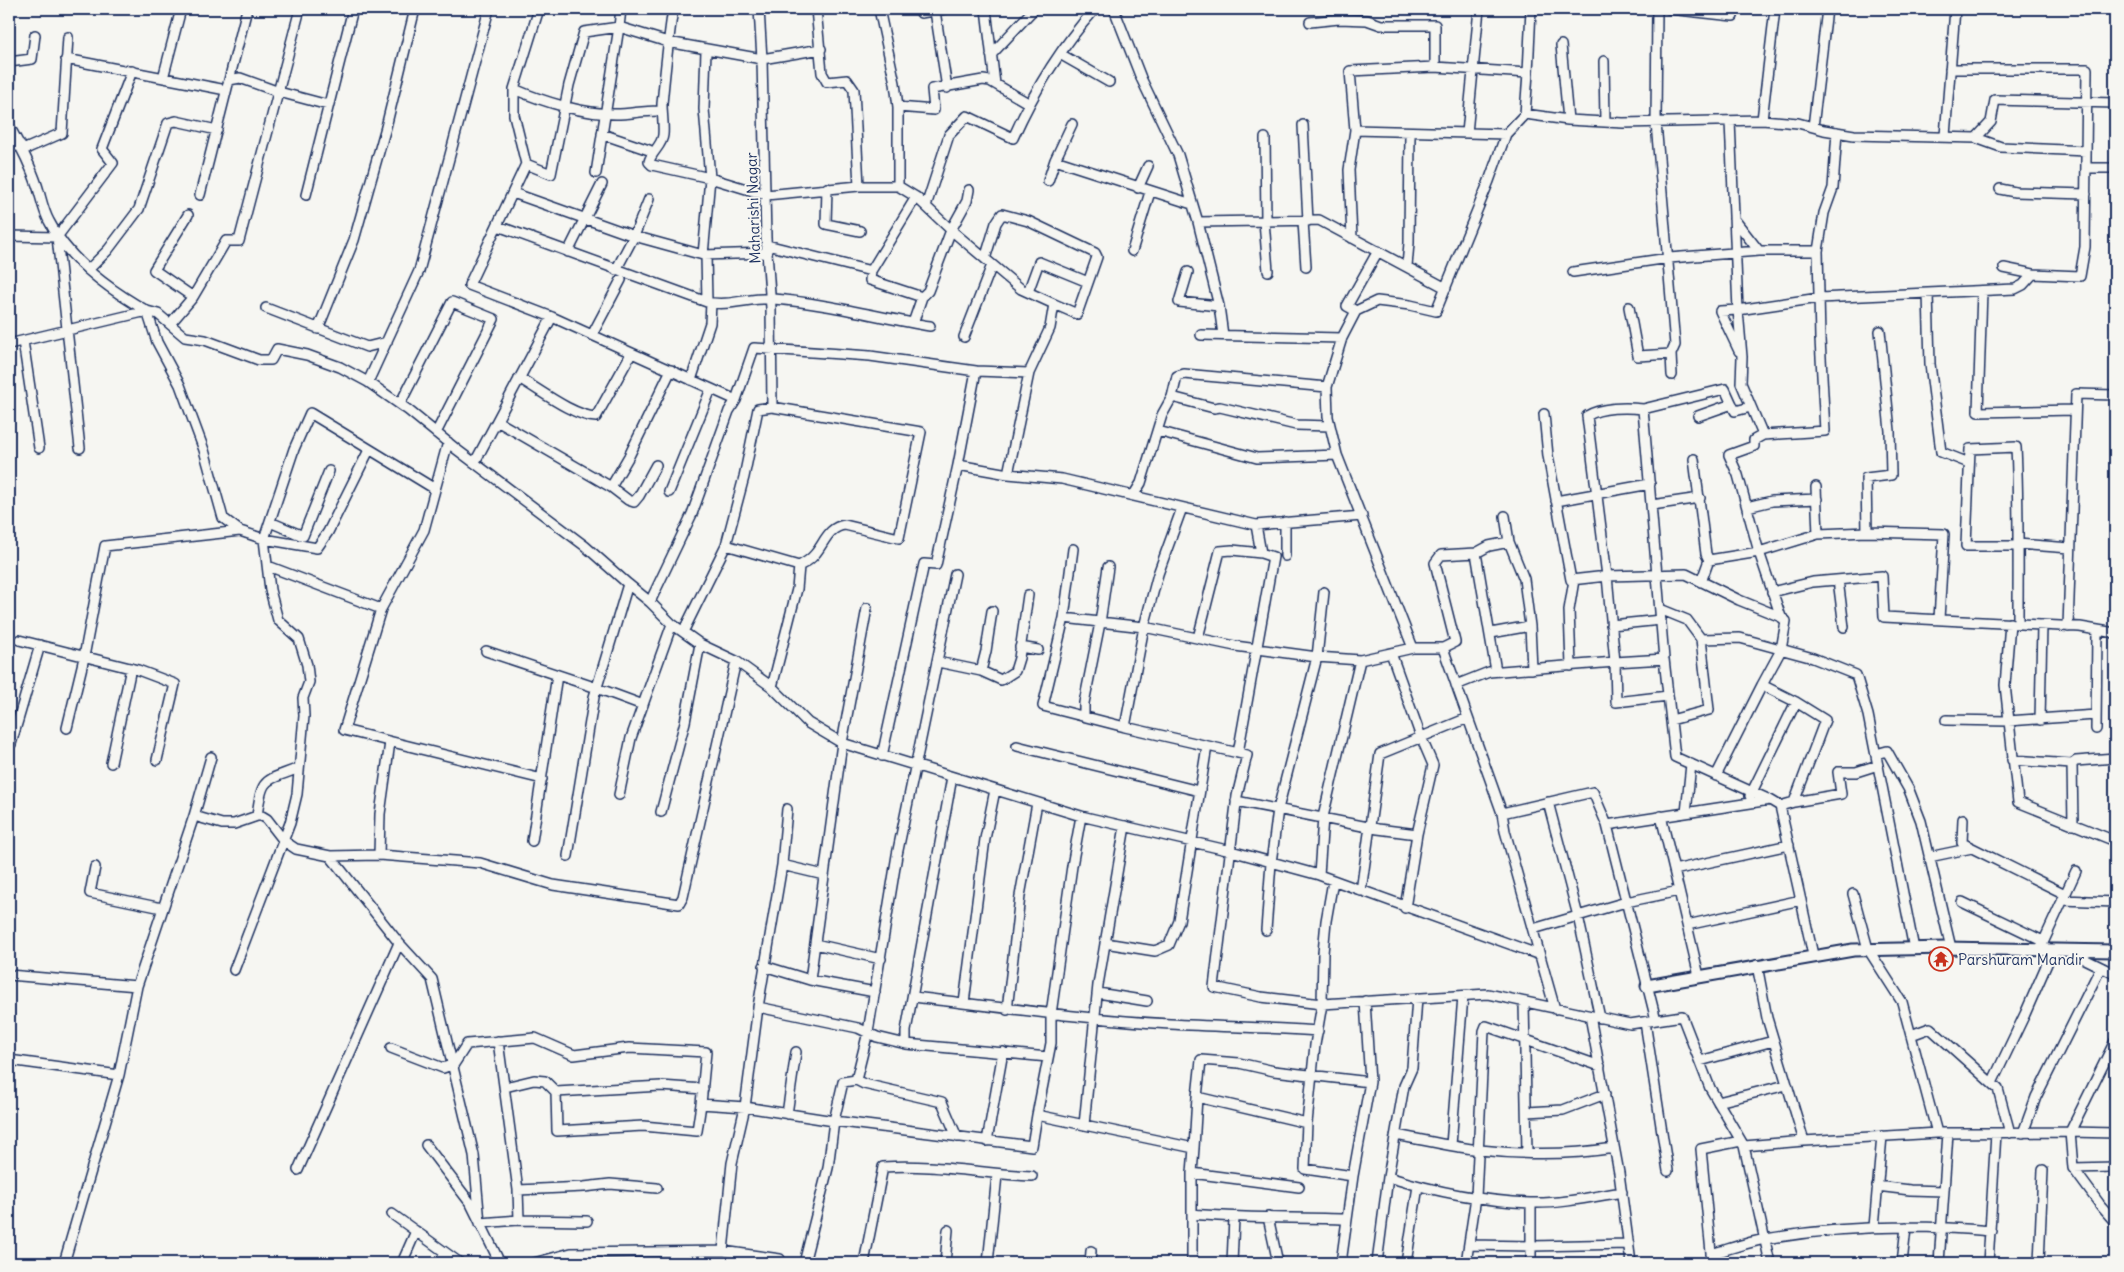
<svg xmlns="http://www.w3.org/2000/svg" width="2124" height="1272" viewBox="0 0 2124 1272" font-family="Delius,sans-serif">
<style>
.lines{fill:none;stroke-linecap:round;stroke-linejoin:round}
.minor-casing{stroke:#1b2f5e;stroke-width:12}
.tertiary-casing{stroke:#1b2f5e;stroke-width:15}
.minor{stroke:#f6f6f2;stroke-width:9}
.tertiary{stroke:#f6f6f2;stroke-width:11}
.labels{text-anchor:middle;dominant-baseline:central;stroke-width:4;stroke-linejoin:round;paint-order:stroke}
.street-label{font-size:15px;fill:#1b2f5e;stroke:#f6f6f2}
.poi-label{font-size:15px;fill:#1b2f5e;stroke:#f6f6f2;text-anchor:start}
</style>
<rect width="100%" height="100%" fill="#f6f6f2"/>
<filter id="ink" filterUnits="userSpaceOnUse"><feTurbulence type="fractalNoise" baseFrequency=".02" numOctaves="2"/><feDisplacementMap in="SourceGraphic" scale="10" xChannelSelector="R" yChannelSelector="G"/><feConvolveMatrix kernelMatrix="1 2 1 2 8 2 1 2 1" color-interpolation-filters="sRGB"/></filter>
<g filter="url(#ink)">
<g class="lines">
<g class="minor-casing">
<path id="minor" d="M539,9l-25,80v26l12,49 -57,121 83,32 184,83
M621,9l-2,18 49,15 94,17 59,-10
M673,9c-5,32 -8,63 -11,95 0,11 2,21 1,31 -1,11 -12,17 -14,27l3,3 58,13 56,17 93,-9h39l18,11 35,33 70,59 33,15 -4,24 -21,45 -21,101
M759,9l3,50 4,179 5,70 1,99
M816,9l6,64 5,9 20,-2 7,10 5,96
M879,9l16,74 3,24v79
M986,9l9,75
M1114,9l27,69 37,77 20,67 121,-2 127,68
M1657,9l-1,114 19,222 -4,9 1,21
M1669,9l64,7 2,-7
M935,11l12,77
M921,13l23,-4
M1310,22l29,-3 28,1 14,5h54v42
M1561,45l7,75
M1060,54l49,28
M991,55l43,-46
M66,59l160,31
M1604,61l1,61
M9,62l23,-3 3,-24
M1950,69h137l-2,178 -5,29 -47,-2
M1528,73l3,-64
M163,78l18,-69
M229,80l11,-2 39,14 49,13
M514,89c30,13 69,25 102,25 15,0 30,-4 46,-3
M898,107l36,3 -2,-21 51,-9 7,1 38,22
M1762,120l13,-111
M1730,121l8,189 4,47 -1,26 22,52 -9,5v6l-25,9 9,20 21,77 22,65 5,4 -5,29 -19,35 34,17 29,18 -31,82 -14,4
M1303,125l5,96
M9,126c11,19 21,38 28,59 4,12 6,25 12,36 19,39 61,69 98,90l10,31 23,43 24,65 19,68 17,13 24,8 6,51 8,30 21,19 8,26 2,17 -6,16 1,18 -7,78 -7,29 -56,147
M1813,127l14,-118
M1355,130l-5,-59 85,-4 93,6 -3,41
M1467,133l12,-124
M602,134l47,16
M1506,134l-17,47 -53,130 -26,-6 -33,-4 -21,10 -14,27 -15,49 1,30 9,38 76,193h30l59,165 3,18 50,178
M1945,136l10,-127
M1265,138l1,83
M1976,138l15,-16 4,-22 120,3
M9,149l11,-5
M23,150l39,-17 6,-96
M1055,160l17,-36
M526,164l25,10 18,-89 15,-53 35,-5 -23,146
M2087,168h28
M1048,181l7,-21 137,44
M827,188l-1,36 34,7
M1138,188l10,-22
M2000,189l15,3 71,2
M513,193l121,43 69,19 64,-2
M200,195l47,-186
M306,195l47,-186
M926,206l23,-71 18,-19 46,22c21,-47 48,-91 82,-129
M188,215l-34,55 39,27
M1734,219l25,32h59l2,88 5,92 -62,4
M1264,221l4,50
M1303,221l3,46
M1198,222l21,84 4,29
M498,226l209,76c22,5 44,-5 66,-3 52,4 105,18 157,27
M9,236l48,1
M1352,238l-3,-68 6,-40 151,4 19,-20 43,6 55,3 139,-3 36,3 26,7 30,5 122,3 25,9 85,4
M767,245l104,26 45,-74
M1132,251l18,-59
M1818,251l6,-38 9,-25 4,-56
M568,252l34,-68
M703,255l7,-77 -6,-69 2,-59
M706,255l1,47
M985,259l11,-36 6,-9 26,7 67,32 2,4 -20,57 -23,-10
M1407,266l2,-23 1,-111
M88,270l20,-20 31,-41 29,-86 8,-2 41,9
M616,270l18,-34 15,-37
M871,271l-1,9 52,17
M1188,272l-9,30 40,4
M1573,272l96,-14 90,-7
M1982,291l-4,121 97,-2
M1028,292l11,-30 49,20
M1928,293l2,71 11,88 28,11
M1629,307l9,49 33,-2
M266,308l101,39 20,-5
M1356,311l-9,-5 31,-55
M913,323l9,-26 6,-6 23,-61 16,-29 2,-11
M170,324l23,-27 33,-56h13l61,-232
M318,329l36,-89 32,-113 29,-118
M592,335l29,-55
M1201,335l141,3
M964,337l28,-72
M23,341l16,107
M9,344l138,-33 11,3 27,23 20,3 54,20h12l6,-11 30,6 33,12 28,15 40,28 48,39 129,97 43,38 22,18 22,22 28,20 36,17 36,26 36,36 34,20 239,73 150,35 88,24 221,80
M1739,351l-19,-40 18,-1 81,-12 196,-9 8,-4 10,-11 -29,-6
M976,371l-18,94 50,9 54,5 194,46 106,-9
M519,378c21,12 54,38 77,39l35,-63
M691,380l19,-57 1,-20
M368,382l51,-111 70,-262
M1172,397l42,11 6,-1 76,18 34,1
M400,404l52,-102 42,17 -58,114
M1751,407l-16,4 -10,-22 -82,20 21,250 11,98 95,43
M1643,409c-16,-2 -43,-2 -56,7l20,160 79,-2 53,26 42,17
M1544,414l4,42 23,124 36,-4 8,86 49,-3
M1698,416l34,-12
M497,421l114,66 18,-31 42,-86
M1158,431l99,27 80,-3
M448,442l-24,88 -43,79 -37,121 198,49
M80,448l-23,-211 56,-74 -11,-14 30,-78
M369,450l-41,82 -11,16 -53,-9 30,-90 16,-36 125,76
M1694,459l12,95 3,6 -8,22
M475,462l77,-145
M611,487l17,13 6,2 5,-6 17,-31
M1816,487l2,47
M669,492l42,-103
M1133,496l8,-13 21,-68 10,-18 5,-21 7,-2 143,13
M1556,501l94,-17
M1652,505l48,-7
M1747,507l25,-6 45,-2
M1505,516l4,26 15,37 6,47 2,43
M270,522l33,14 26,-65
M1285,522v34
M1867,532l-1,-54 25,-3 -1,-44 -10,-100
M2018,544l52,4
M726,545l73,21 -2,23 -25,98
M1073,549l-9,69 -21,88 82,21
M1476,553l20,118
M1709,560l50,-8 59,-18 49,-2 77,2 -5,85
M268,566l113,43
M1838,580l6,47
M1772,592l41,-10 69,-6 2,41 196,10 35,6
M650,602l42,-88 37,-103 7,-11 18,-52 116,8 106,15 53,2
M1660,609l27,11 14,19 39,-1 73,20 43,17 12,40 46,234
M1064,618l80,9 14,-53 24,-66
M2010,623l-5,62 13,117 97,39
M2018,624c0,-59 1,-118 -2,-177l-46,2 -4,97h52
M1611,625l50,-5
M2068,627l8,-233 39,1
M683,632l43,-87 18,-68 14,-68 14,-2 149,25 -22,106 -54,-13c-17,2 -20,17 -30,29 -4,5 -10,9 -16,12
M1491,633l39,-7
M1198,638l22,-87 12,-1 29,3
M19,640l119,30 37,14 -18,76
M1020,647l18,3
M1443,648l12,-6 -20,-79 6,-8 35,-2 13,-7 20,-4
M486,651l111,37 46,17
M1391,653l30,84 12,28 -16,69
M1360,660l-43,-3 -82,-11 -91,-19 -19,100 122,28 -10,41 -23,191 47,10 61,7 166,-10 142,30 52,-8 28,72 34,58 26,117
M938,662l43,9 20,9 14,-9 4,-13 9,-63
M1571,666l-2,-56 5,-30
M981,671l5,-20 6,-40
M1456,685l33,-13 126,-10 1,40 52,-6
M1084,716v-13l16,-80 8,-56
M1671,720l38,-10 -8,-71
M1946,720l62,1 88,-6
M2040,720l2,-95
M67,728l16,-66 22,-116 135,-15
M2096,729l1,-99
M9,743l2,1 29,-99
M1017,746l182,45
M1238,753l35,-196 -12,-4 -5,-28
M1876,754l11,-3 22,39 12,31 30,127
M882,756l42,-192 12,1 22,-100
M2012,760l60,4 1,61
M111,763l20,-95
M2072,764l4,-3 39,-3
M1716,776l46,-91
M619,795l12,-57 41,-114
M1750,796l46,-94
M1236,801l142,28 39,5 -12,74
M1548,802l30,114 22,102
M1794,802l47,-8 -3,-22h18l22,-7
M787,809l-5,56 42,10
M661,812l24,-90 15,-78
M1502,813l91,-21 14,33 49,195
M1686,813l5,-49
M194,816l28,8h12l23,-8h5l5,3 17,22 12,8 34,7 49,-1 101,8 73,22 126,19 4,-7 53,-236
M257,816c5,-40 7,-34 42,-48
M1963,819l-1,24 103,51
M1607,825l163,-25 10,6 33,149
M532,841l25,-166
M379,855l1,-41 10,-72
M330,856l69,87 33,36 42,176 6,68 39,-3 68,1
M568,856l26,-159 34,-113
M1929,857l43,-9
M95,867l-5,26 72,15
M1674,870l115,-25
M1319,875l4,-58 37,-157 53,-12
M1333,881l-7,40 -3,32 -1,51 -7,41 -8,78 -2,46 48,7
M1361,891l19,-137 88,-36
M1679,891l20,85
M1853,894l15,55 34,53 35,131 133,-1 3,36 28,38 14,16
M2062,900l53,2
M1962,902l81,39
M1687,925l114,-25
M1533,929l93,-27 53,-11 -18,-75
M1266,930l5,-67 7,-54 39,-152 7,-65
M1105,943l50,8 14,-6 10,-24 28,-175
M815,944l66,15
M2042,945l34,-74
M2068,951l47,23
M1757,965l10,53 37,123 133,-8
M764,966l46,14 65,12
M9,975l128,11
M810,980l32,-237 25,-135
M1098,993l49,8
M913,997c86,10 171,22 257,27 49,3 98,3 148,7
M1524,1002l3,151
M964,1003l21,-164 10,-49
M758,1007l100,21 19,9 29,7 142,13
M1007,1010l13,-114 17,-93
M1590,1016l29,157 12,90
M1645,1022l23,149
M1911,1035l19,-7 68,61 12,44
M498,1041l20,149 1,30
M2115,1041l-45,91 45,1
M906,1044v-13l46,-254
M391,1048l52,20 11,-4 13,-20 68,-6 39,17 55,-7 77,4 -5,52 44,3 89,14 -6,47 -24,95
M9,1060l110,15
M1700,1061l73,-20
M856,1080l12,-48 29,-177 58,-281
M1992,1083l33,-69 28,-64
M505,1087l29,-7 11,1 11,11 1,39 86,-5 54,5 4,-27
M556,1092l105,-6 42,3
M1197,1097l4,-37 38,3 35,8 96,11
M1718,1102l68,-17
M1527,1112l36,-2 42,-16
M787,1114l9,-62
M1037,1115l14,-72v-29l21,-148 9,-50
M1084,1125l14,-140 27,-159
M2023,1133l13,-36 65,-130
M1396,1135c28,5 56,12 84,15 44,5 90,5 134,-2
M957,1137l-15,-35 -78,-18 -8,-4 -13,2 -9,39 198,25 5,-31 157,33 3,-51 110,26
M987,1141l16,-89
M426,1145l45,59 29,59
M1451,1145l12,-149
M1744,1146l60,-5
M1194,1148l-2,25 107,14
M2073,1168l42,-1
M298,1170l101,-227
M1388,1177c45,14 95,24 142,26 31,1 62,-6 92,-11
M1877,1186l33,4 34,1
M518,1190l66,-3 26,-3 47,4
M1531,1203v60
M392,1214l68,49
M1192,1214c51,5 103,3 155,5
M1268,1217l10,46
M1874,1227l8,-91
M1469,1245l63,1 97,-2
M723,1251l9,-88 13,-56 13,-100 24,-142
M1711,1254c18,-5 37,-12 55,-15 74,-13 150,-15 225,-8
M64,1263l55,-188 18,-89 57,-170 17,-59
M402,1263l14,-32
M439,1263l6,-9
M534,1263l37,-10 152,-2 57,8
M864,1263l19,-96c49,-4 100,7 149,9
M945,1263l3,-33
M988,1263l9,-88
M1090,1263l1,-12
M1192,1263v-90
M1232,1263l2,-45
M1341,1263l12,-87 17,-94 -5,-81
M1377,1263l11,-86 16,-91 8,-18 5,-70
M1406,1263l12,-77
M1466,1263l10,-66 8,-166 2,-5 114,40
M1712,1263l-11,-114 40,-8
M1902,1263l4,-36
M1939,1263l9,-130
M1988,1263l8,-130
M2039,1263l4,-93"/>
</g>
<g class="tertiary-casing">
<path id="tertiary" d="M1647,986l206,-36 93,-2 169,3"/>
</g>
<use href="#minor" class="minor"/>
<use href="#tertiary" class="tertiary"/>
</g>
</g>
<defs>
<g id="temple-ring" transform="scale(1.25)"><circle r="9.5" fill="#f6f6f2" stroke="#c8321e" stroke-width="1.5"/><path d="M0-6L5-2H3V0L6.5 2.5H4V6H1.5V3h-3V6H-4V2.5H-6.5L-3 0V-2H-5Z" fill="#c8321e"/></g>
</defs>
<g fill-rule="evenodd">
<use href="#temple-ring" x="1941" y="959"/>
</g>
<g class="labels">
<g class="street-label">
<text transform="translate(753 208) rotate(-92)">Maharishi Nagar</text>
</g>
<g class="poi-label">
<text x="1958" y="959">Parshuram Mandir</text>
</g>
</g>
<rect width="2124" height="1272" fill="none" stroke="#f6f6f2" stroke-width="30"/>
<rect x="15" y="15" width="2094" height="1242" fill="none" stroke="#1b2f5e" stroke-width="2" filter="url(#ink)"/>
</svg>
